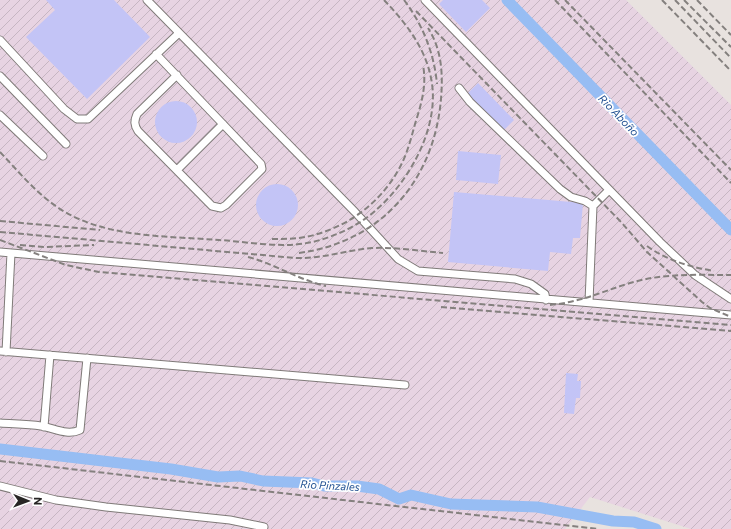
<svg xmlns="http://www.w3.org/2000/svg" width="731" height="529" viewBox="0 0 731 529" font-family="Commissioner,sans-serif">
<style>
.industrial{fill:url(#industrial-furrows)}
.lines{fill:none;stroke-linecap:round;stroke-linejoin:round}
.river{stroke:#97bdf3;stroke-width:11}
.building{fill:#c3c4f6}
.minor-casing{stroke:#7f7a78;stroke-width:9}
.minor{stroke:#fff;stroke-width:7}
.rail{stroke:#84807e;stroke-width:2;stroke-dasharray:6 3;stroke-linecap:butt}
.labels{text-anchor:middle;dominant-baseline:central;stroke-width:3.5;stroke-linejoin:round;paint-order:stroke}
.water-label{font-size:11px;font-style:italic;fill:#245393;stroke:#fff}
</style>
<defs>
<pattern id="industrial-furrows" width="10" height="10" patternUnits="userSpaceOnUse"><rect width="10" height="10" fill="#e7d3e2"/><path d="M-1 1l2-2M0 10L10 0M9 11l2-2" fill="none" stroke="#c6b5c2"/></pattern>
</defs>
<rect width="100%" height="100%" fill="#e8e2df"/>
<path class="industrial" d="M0,0h626l105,105v424h-40l-101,-32 -25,32h-565z"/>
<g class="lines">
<path class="river" d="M507,0l224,230
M0,449l171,20 47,8 22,-1 23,5 49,2 12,3h33l22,3 20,10 12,-4 40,9 86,3 76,14 21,1 22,7"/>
</g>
<path class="building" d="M46,0h68l36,37 -63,62 -61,-62 29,-27z
M443,0h39l8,8 -24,24 -27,-28z
M478,83l36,37 -11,11 -36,-37z
M155 122a21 21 0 1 1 42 0a21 21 0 1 1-42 0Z
M458,151l43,4 -3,29 -42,-4z
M256 205a21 21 0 1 1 42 0a21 21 0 1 1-42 0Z
M454,192l129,11 -3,35h-7l-2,16 -21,-2 -2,19 -100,-9z
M566,373l12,1 -1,7h4l-1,17h-4l-2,16 -10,-1z"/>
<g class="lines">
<g class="minor-casing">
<path id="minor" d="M147,0l208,212 43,47 20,12 97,8 16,5 14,10 1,6
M425,0l235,242 35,33 36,24
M0,40l64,69 13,10h11l91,-86
M156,54c35,37 70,73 105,110l1,5 -36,36 -5,3 -9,-2 -74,-75c-4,-6 -4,-10 -1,-17l40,-39
M0,76l66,68
M459,88l11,14 90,87 11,8 14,4 8,5
M0,115l43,41
M177,170l46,-46
M0,252l731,63
M589,302l4,-96 16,-16
M0,351l405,34
M6,352l5,-99
M0,423c13,1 27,1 41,3 13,2 26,10 39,4l7,-72
M44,427l6,-72
M0,486l56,14 50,7 124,13 34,7"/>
</g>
<use href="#minor" class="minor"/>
<path class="rail" d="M404,0c19,25 30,53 33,84
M555,0l176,183
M565,0l166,170
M662,0l69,71
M675,0l56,58
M684,0l47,47
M697,0l34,35
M416,11l206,212 25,29 55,50 8,6 21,9
M0,152c20,21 39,45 65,60 45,26 103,24 154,28 33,2 68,10 101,0 20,-6 39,-15 55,-29 35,-30 66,-86 56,-133 -6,-31 -26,-56 -47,-78
M0,221l100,9
M0,232l296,26c26,1 51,-8 76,-10 24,-1 48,3 71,5
M272,239c14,0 28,0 42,-4 37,-10 68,-34 86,-68 7,-13 11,-28 15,-43 6,-19 12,-38 8,-59
M0,240l66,25 33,7 632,53
M20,245l24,2 50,-2
M647,246c19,14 43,21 67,25
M299,253c82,-11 135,-72 142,-154 2,-25 1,-49 -13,-71
M248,257c27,7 51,23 78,29
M550,305c31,-3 51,-13 80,-22 33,-10 67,-8 101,-8
M441,307l290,24
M0,461l598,68"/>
</g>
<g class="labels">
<g class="water-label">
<text transform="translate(619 115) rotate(46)">Rio Aboño</text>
<text transform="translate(330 485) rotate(3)">Rio Pinzales</text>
</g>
</g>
<g transform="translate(28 501) rotate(91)" stroke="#ffffff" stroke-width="3" paint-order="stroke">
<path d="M0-3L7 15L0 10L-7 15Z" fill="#272524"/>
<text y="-6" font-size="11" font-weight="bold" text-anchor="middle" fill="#272524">N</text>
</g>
</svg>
